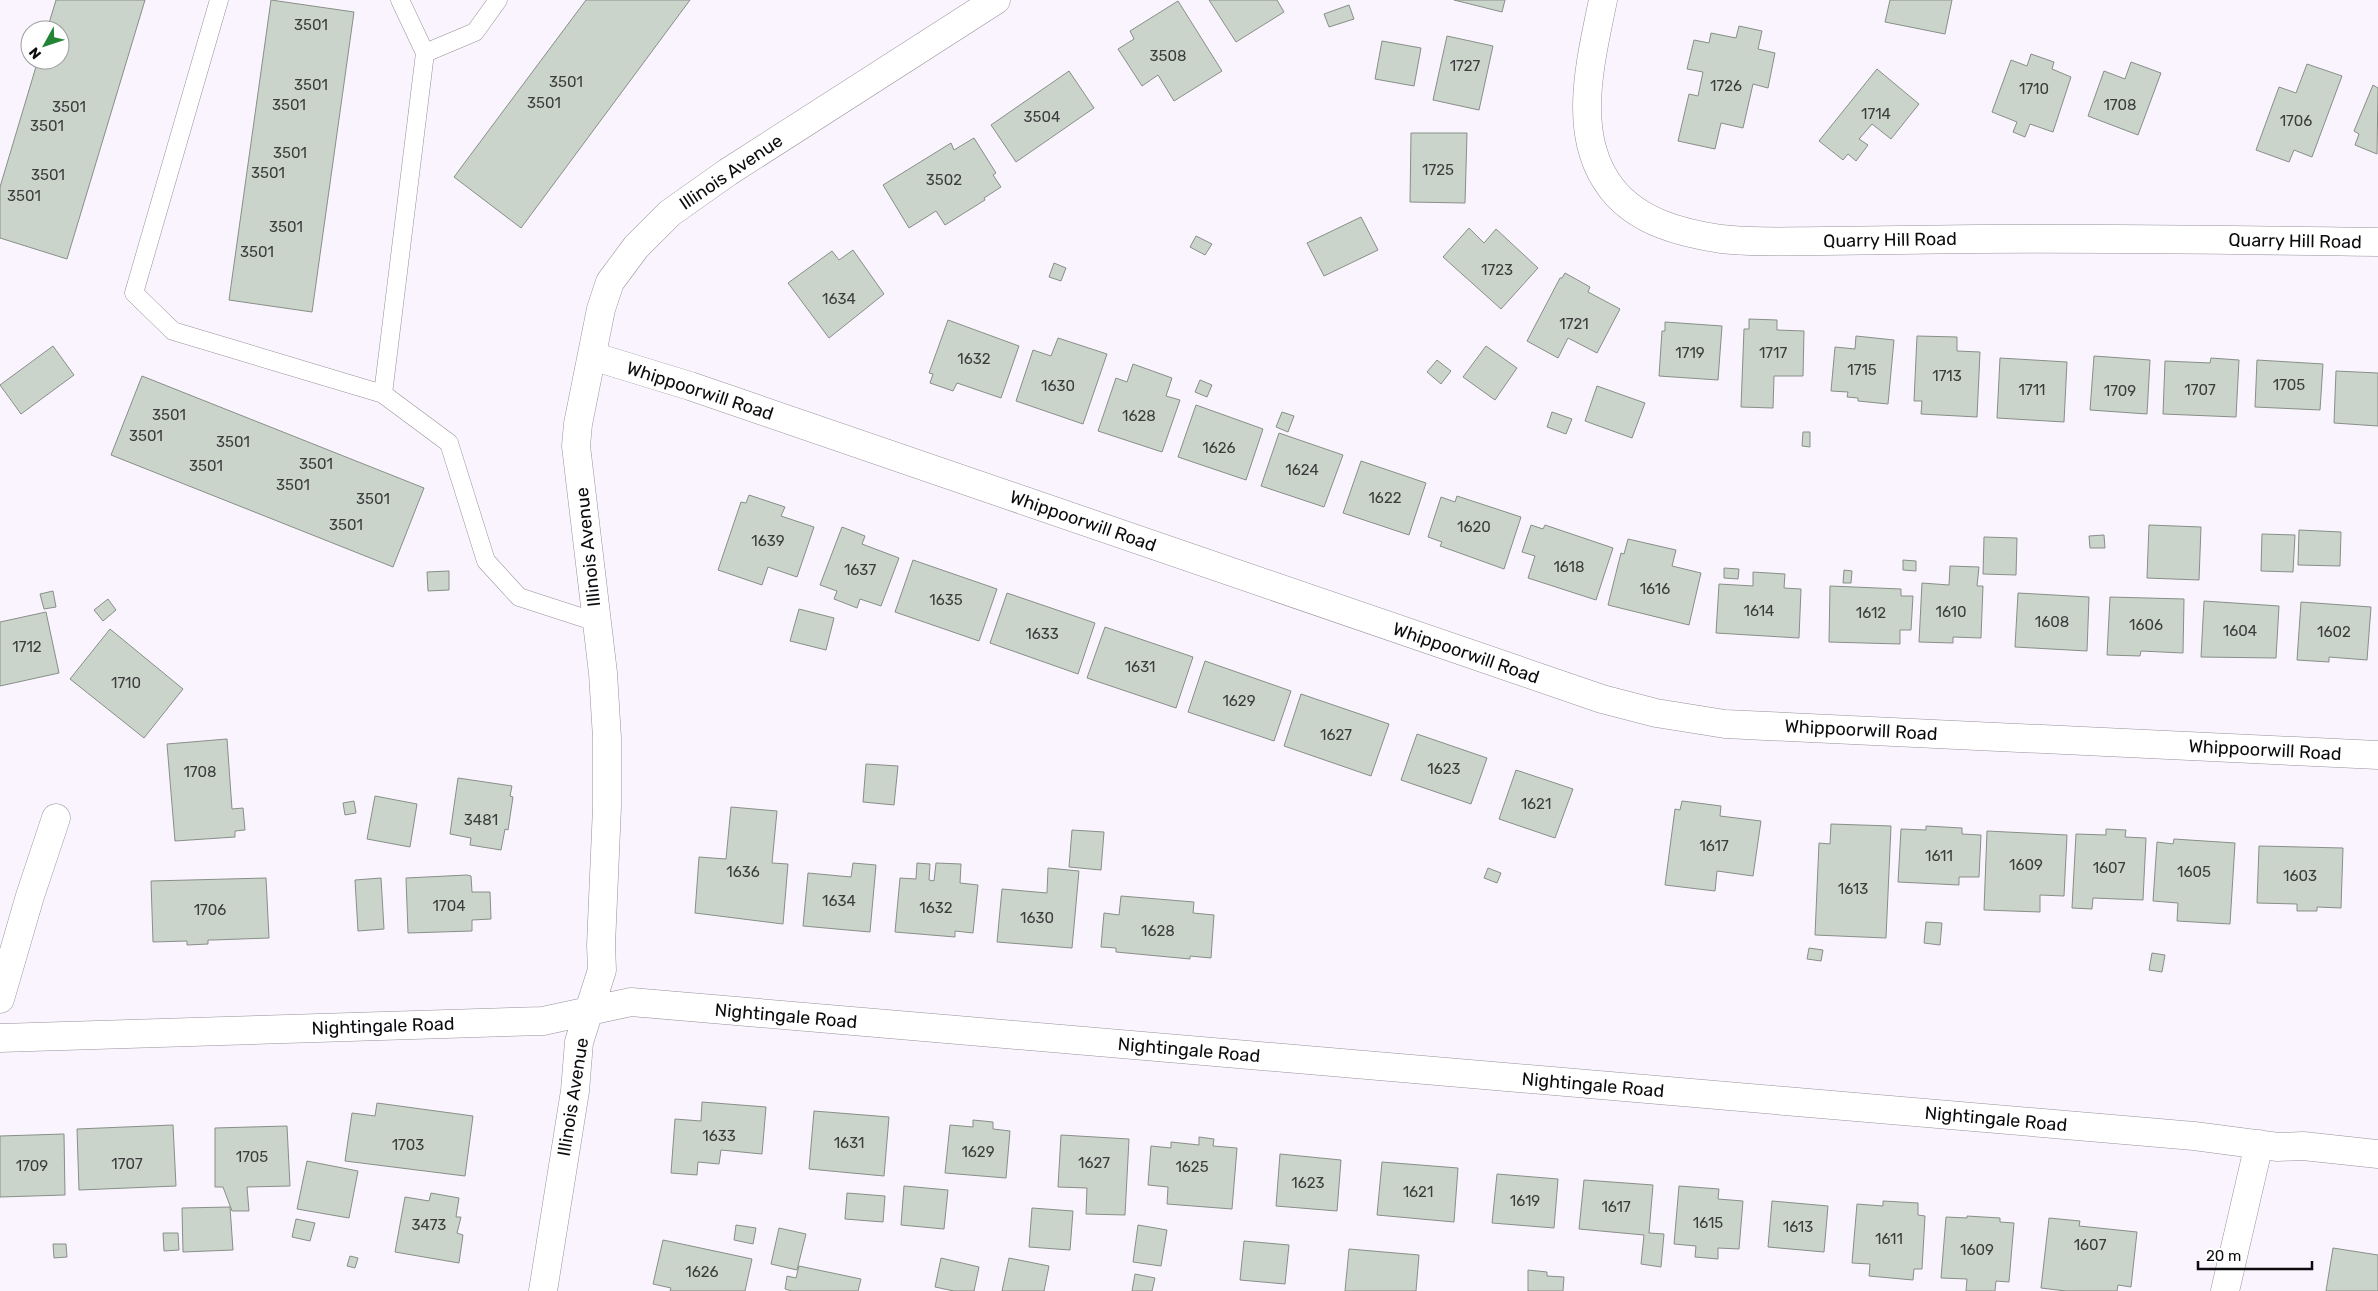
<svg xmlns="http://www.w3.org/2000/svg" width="2378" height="1291" viewBox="0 0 2378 1291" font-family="Rubik,sans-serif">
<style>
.building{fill:#cbd4cb;stroke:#878f87}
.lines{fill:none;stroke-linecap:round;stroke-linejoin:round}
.lane-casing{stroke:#97919a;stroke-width:19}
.street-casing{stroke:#97919a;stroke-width:29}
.lane{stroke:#fff;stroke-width:18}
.street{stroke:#fff;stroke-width:28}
.labels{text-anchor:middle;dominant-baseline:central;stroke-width:5;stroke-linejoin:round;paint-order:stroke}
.number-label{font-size:15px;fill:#3c3d3d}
.street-label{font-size:18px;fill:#0d0b0e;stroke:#fff}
</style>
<rect width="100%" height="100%" fill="#faf4fe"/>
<path class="building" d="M56,0h89l-78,259 -67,-21v-51l38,-127h22v-30h-13z
M271,0l83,12 -42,300 -83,-12z
M586,0h104l-169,228 -67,-51z
M1209,0h68l7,12 -48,30z
M1454,0h51l-3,12z
M1890,0h62l-7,34 -60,-12z
M1178,1l44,70 -48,30 -16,-26 -16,11 -24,-37 16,-10 -4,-8z
M1349,5l5,14 -25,8 -5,-13z
M1739,26l23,5 -4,18 17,4 -7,35 -15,-4 -10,44 -22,-5 -6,26 -37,-8 11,-47 9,2 5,-24 -16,-3 7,-29 15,3 2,-10 25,5z
M1447,36l46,10 -14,64 -46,-10z
M1382,41l39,7 -7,38 -39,-7z
M2031,54l23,8 -2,7 19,8 -18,55 -23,-8 -5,13 -12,-5 4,-10 -25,-10 19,-52 16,6z
M2131,62l30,11 -23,62 -50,-19 16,-45 21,8z
M2307,64l35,12 -30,81 -18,-7 -5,12 -33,-12 23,-63 17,6z
M1877,69l42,35 -28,35 -19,-15 -13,15 9,6 -12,16 -8,-7 -5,6 -24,-19z
M1069,71l25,37 -78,54 -25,-37z
M2373,85l5,3 -1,66 -22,-9 4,-11 -5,-3z
M1411,133h56l-2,70 -55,-1z
M974,138l22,35 -3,2 8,12 -17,11 1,2 -40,25 -9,-14 -27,17 -26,-43 68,-42 3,7z
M1361,217l17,33 -54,26 -17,-33z
M1469,228l15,15 12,-14 42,39 -37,41 -58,-52z
M1196,236l16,8 -7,11 -15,-8z
M853,250l31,44 -55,44 -41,-55 44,-32 7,9z
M1054,263l12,5 -5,13 -12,-4z
M1565,273l25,14 -2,5 32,17 -23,44 -29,-15 -10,20 -31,-17 33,-63h2z
M1749,319l28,1v10l27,1 -1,45h-29l-1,32 -32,-1 3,-78h5z
M948,320l71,26 -18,52 -44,-15 -4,8 -23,-8 3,-9 -4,-1z
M1665,322l57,4 -4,54 -59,-4 3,-45h3z
M1856,336l38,4 -6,64 -30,-3v-3l-11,-1 1,-5 -17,-1 4,-44 20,2z
M1917,336l40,1v14l23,1 -3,65 -56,-3 1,-13h-8z
M1058,338l49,16 -24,70 -67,-23 17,-51 18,6z
M53,346l21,29 -53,39 -21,-29z
M1486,346l31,22 -22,32 -32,-23z
M2094,356l56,4 -3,54 -57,-4z
M2000,358l67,4 -3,60 -67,-4z
M2211,358l28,2 -3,57 -73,-3 2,-53 45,2z
M1437,360l14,11 -10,13 -14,-12z
M2257,360l66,4 -3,46 -65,-3z
M1133,364l39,14 -6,18 14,4 -18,52 -64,-21 18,-53 11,4z
M2336,371l42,2v53l-44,-3z
M142,376l282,112 -31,79 -282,-112z
M1200,380l12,5 -5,12 -12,-5z
M1597,386l48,17 -13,35 -47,-17z
M1196,405l67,24 -17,51 -68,-23z
M1282,412l12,4 -6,16 -12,-5z
M1552,412l20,7 -6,15 -19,-7z
M1803,432h7v15l-8,-1z
M1279,433l64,22 -19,52 -63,-21z
M1361,461l65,22 -17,52 -66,-22z
M749,495l36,12 -4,9 33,11 -17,50 -29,-10 -6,18 -44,-15 23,-68 5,1z
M1457,496l64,21 -17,52 -64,-23 2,-4 -14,-5 13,-40 14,5z
M1531,525l12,4 2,-4 68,23 -17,52 -68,-22 7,-22 -13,-4z
M2149,525l52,2 -2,53 -52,-2z
M842,527l23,9 -3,8 37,14 -18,48 -21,-7 -3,9 -10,-4 -13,-5 3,-8 -17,-6z
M2299,530l42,2 -1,34 -42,-1z
M2262,534l33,1 -2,37 -32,-1z
M2104,535l1,13h-15l-1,-12z
M1984,537l33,1 -1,37 -33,-1z
M1628,539l48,11 -4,16 29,7 -12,52 -81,-20 13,-52 3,1z
M913,560l84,29 -18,52 -84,-29z
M1903,560l13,1v10l-13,-1z
M1950,566l29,1 -2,19h6l-2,52 -28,-1v6l-34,-1 3,-59 27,2z
M1724,568l15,1 -1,10 -14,-1z
M1844,570l8,1 -1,12h-8z
M449,571v19l-21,1 -1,-19z
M1753,572l32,2 -1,14 17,1 -2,49 -83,-5 3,-49 34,2z
M1830,586l71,3v7h12l-2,34h-11v14l-71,-2z
M53,591l3,16 -12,2 -4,-15z
M1007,593l88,30 -17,51 -88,-31z
M2018,593l71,4 -2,54 -72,-4z
M2110,597l74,2 -1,54 -42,-2 -1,5 -33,-1z
M108,599l8,11 -13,11 -9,-11z
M2204,601l75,5 -3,52 -75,-1z
M2301,602l70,5 -4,53 -38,-3v5l-32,-2z
M799,609l35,9 -8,32 -36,-9z
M46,612l13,61 -59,13v-64z
M1105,627l88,30 -17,51 -89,-30z
M110,629l73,60 -39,49 -74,-59z
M1205,661l86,30 -17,50 -86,-29z
M1301,694l88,30 -18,52 -87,-30z
M1417,734l70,24 -16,46 -70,-24z
M227,739l5,70 11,-1 2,22 -10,1v6l-60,4 -8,-97z
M866,764l32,2 -4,39 -31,-3z
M1516,770l57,19 -18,49 -56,-19z
M458,778l54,8 -2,10 3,1 -5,33 -3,-1 -4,21 -31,-5 1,-7 -21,-4z
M375,796l42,8 -7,43 -43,-8z
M354,801l2,12 -11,2 -2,-12z
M1682,801l39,5 -1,10 41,5 -8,55 -36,-5 -2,20 -50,-6 10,-76 5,1z
M731,807l46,4 -5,52 16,1 -5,60 -88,-11 4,-56 27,2z
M1831,824l60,2 -5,112 -71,-3 4,-92 11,1z
M1926,826l36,2v6l19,1 -2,42h-20v8l-61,-3 3,-53 25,1z
M2106,829l20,1 -1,7 21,1 -3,62 -50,-2 -1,11 -20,-1 4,-74 30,1z
M1072,830l32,2 -3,38 -32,-3z
M1987,831l80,4 -3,61 -24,-1v17l-56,-2z
M2174,839l61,4 -5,81 -53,-3 1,-18 -25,-2 4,-59 16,2z
M2259,846l84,2 -2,60 -24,-1v4h-20v-7l-40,-1z
M853,863l23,2 -6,67 -67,-6 5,-53 43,4z
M917,863l13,1 -1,16 5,1 2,-18 25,1 -1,19 18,2 -5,48 -18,-2v6l-60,-5 5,-54 16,1z
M1048,868l31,3 -7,77 -75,-6 5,-53 45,4z
M1488,868l13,5 -4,10 -13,-5z
M467,875l4,1 1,16h18l1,27 -19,1v11l-64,2 -2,-55z
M266,878l3,60 -56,2h-5v4l-21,1v-4l-34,1 -2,-61z
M381,878l3,51 -26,2 -3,-51z
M1121,896l73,6 -1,11 21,2 -3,43 -21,-2v3l-74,-7v-4l-15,-1 3,-34 15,2z
M1926,922l16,1 -2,22 -16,-2z
M1809,948l14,2 -2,11 -14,-2z
M2152,953l13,2 -3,17 -13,-2z
M702,1102l64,5 -4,47 -41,-4 -2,14 -21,-2 -1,13 -26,-2 4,-54 26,2z
M377,1103l96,13 -8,60 -120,-15 7,-48 23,3z
M814,1111l75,6 -5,59 -75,-7z
M973,1120l20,2v7l17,2 -4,47 -61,-5 5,-48 23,2z
M173,1125l3,61 -97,4 -2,-61z
M287,1126l3,60 -43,1 2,24h-17l-9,-24h-8v-59z
M64,1134l1,61 -65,2v-61z
M1061,1135l68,4 -4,76 -39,-1 1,-26 -29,-1z
M1199,1137l15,2 -1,7 24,2 -5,61 -65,-5 1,-17 -20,-2 3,-39 20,2v-6l28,3z
M1280,1154l61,6 -4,51 -61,-5z
M307,1161l51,10 -9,47 -52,-9z
M1382,1162l76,6 -4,54 -77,-7z
M1497,1174l61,5 -4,49 -62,-5z
M1584,1180l69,5 -4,48 15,1 -3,33 -20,-3 3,-29 -65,-6z
M904,1186l44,4 -4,39 -43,-4z
M1679,1186l40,3 -1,10 25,2 -4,48 -21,-1v11l-23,-2 1,-11 -22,-2z
M431,1193l28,5 -3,19h5l-4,16 6,2 -4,28 -64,-11 10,-55 24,4z
M847,1193l38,3 -2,26 -38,-3z
M1772,1201l56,5 -4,46 -56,-5z
M1883,1201l35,2v12l7,1 -3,53h-8l-1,11 -44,-4 1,-12 -18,-1 5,-59 26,2z
M230,1207l3,43 -50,2 -1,-44z
M1032,1208l41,3 -3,39 -41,-3z
M1967,1216l33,2v4l14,1 -5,59 -13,-1 -1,10h-29l1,-12 -26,-1 5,-61 21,1z
M2049,1218l31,3 -1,5 58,6 -6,55 -13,-2 -1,6h-51l-25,-3z
M296,1219l19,4 -5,18 -18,-4z
M736,1225l20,3 -3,16 -19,-4z
M1138,1225l29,5 -6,36 -28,-4z
M779,1228l27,6 -9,36 -26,-6z
M163,1233h15l1,17 -15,1z
M663,1240l89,19 -7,32h-75l1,-3 -18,-4z
M1244,1241l45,4 -4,39 -45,-4z
M53,1244h13l1,13 -13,1z
M2333,1248l45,7v36h-52z
M1349,1249l70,6 -3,36h-71z
M350,1256l8,2 -3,10 -8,-2z
M941,1258l38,9 -5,24h-20l-19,-4z
M1009,1258l40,8 -5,25h-42z
M799,1266l62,13 -3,12h-66l-7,-2 2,-13 9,2z
M1528,1270l19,2v4l17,1 -1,14h-35z
M1135,1274l20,4 -3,13h-20z"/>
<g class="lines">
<g class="lane-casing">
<path id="lane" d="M219,0l-85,293 39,38 210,63 66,49 37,118 33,36 77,25
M425,53l50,-21 23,-32
M383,394l42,-341 -25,-53"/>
</g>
<g class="street-casing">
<path id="street" d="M1603,0c-12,60 -33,136 9,189 26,33 69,44 109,50 34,4 69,2 103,2 50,-1 101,-1 152,-2 134,-1 268,1 402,3
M592,356l98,30 912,313 54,14 69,11 653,31
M0,999l30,-103 26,-78
M0,1038l543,-17 88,-19 1563,134 84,11 25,-1 75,8
M543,1291l32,-200 4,-49 23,-72 -1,-25 6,-138v-69l-4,-65 -27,-227 2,-22 23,-115 9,-27 26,-35 34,-34 58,-41 268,-172
M2225,1291l34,-147"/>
</g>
<use href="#lane" class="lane"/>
<use href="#street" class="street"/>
</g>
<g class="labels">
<g class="number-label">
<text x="311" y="25">3501</text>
<text x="1168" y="56">3508</text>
<text x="1465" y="66">1727</text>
<text x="566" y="82">3501</text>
<text x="311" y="85">3501</text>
<text x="1726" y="86">1726</text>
<text x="2034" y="89">1710</text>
<text x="544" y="103">3501</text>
<text x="289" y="105">3501</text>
<text x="2120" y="105">1708</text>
<text x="69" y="107">3501</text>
<text x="1876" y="114">1714</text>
<text x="1042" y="117">3504</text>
<text x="2296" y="121">1706</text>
<text x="47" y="126">3501</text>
<text x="290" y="153">3501</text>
<text x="1438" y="170">1725</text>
<text x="268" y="173">3501</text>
<text x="48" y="175">3501</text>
<text x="944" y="180">3502</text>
<text x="24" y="196">3501</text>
<text x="286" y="227">3501</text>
<text x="257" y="252">3501</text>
<text x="1497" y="270">1723</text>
<text x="839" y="299">1634</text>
<text x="1574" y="324">1721</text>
<text x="1690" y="353">1719</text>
<text x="1773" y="353">1717</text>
<text x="974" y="359">1632</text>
<text x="1862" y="370">1715</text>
<text x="1947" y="376">1713</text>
<text x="2289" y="385">1705</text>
<text x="1058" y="386">1630</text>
<text x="2032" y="390">1711</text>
<text x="2200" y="390">1707</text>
<text x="2120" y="391">1709</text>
<text x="169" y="415">3501</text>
<text x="1139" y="416">1628</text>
<text x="146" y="436">3501</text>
<text x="233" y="442">3501</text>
<text x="1219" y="448">1626</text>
<text x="316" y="464">3501</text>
<text x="206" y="466">3501</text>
<text x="1302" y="470">1624</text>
<text x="293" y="485">3501</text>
<text x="1385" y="498">1622</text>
<text x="373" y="499">3501</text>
<text x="346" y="525">3501</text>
<text x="1474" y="527">1620</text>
<text x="768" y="541">1639</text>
<text x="1569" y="567">1618</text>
<text x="860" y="570">1637</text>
<text x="1655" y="589">1616</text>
<text x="946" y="600">1635</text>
<text x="1759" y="611">1614</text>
<text x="1951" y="612">1610</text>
<text x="1871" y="613">1612</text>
<text x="2052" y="622">1608</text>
<text x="2146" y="625">1606</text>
<text x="2240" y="631">1604</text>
<text x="2334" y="632">1602</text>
<text x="1042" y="634">1633</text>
<text x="27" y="647">1712</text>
<text x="1140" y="667">1631</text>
<text x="126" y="683">1710</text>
<text x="1239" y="701">1629</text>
<text x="1336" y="735">1627</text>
<text x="1444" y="769">1623</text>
<text x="200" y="772">1708</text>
<text x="1536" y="804">1621</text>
<text x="481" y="820">3481</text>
<text x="1714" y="846">1617</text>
<text x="1939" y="856">1611</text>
<text x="2026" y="865">1609</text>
<text x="2109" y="868">1607</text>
<text x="743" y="872">1636</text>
<text x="2194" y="872">1605</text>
<text x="2300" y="876">1603</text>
<text x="1853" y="889">1613</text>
<text x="839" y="901">1634</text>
<text x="449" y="906">1704</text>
<text x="936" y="908">1632</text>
<text x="210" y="910">1706</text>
<text x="1037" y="918">1630</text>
<text x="1158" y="931">1628</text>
<text x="719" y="1136">1633</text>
<text x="849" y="1143">1631</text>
<text x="408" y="1145">1703</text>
<text x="978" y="1152">1629</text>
<text x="252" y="1157">1705</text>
<text x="1094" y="1163">1627</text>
<text x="127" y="1164">1707</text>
<text x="32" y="1166">1709</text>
<text x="1192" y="1167">1625</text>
<text x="1308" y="1183">1623</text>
<text x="1418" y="1192">1621</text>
<text x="1525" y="1201">1619</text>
<text x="1616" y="1207">1617</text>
<text x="1708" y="1223">1615</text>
<text x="429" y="1225">3473</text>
<text x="1798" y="1227">1613</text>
<text x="1889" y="1239">1611</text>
<text x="2090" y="1245">1607</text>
<text x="1977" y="1250">1609</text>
<text x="702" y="1272">1626</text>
</g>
<g class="street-label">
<text transform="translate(731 172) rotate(-34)">Illinois Avenue</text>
<text transform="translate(1890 240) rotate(-1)">Quarry Hill Road</text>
<text transform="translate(2295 241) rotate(1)">Quarry Hill Road</text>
<text transform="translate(700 391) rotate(18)">Whippoorwill Road</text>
<text transform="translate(1083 521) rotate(19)">Whippoorwill Road</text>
<text transform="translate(588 547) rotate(-96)">Illinois Avenue</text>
<text transform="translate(1466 653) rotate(19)">Whippoorwill Road</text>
<text transform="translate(1861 730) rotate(3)">Whippoorwill Road</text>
<text transform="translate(2265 750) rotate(3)">Whippoorwill Road</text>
<text transform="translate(786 1016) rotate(5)">Nightingale Road</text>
<text transform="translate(383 1026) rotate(-2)">Nightingale Road</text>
<text transform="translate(1189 1050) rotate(5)">Nightingale Road</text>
<text transform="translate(1593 1085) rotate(5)">Nightingale Road</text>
<text transform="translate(573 1097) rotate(-81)">Illinois Avenue</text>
<text transform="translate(1996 1119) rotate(5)">Nightingale Road</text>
</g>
</g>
<g transform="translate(45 45) rotate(230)"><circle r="24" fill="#ffffff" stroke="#9e9d9f"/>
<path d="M0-4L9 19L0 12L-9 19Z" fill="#248436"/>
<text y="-8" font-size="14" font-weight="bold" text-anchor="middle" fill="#0d0b0e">N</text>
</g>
<path d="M2198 1261v8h114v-8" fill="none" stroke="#0d0b0e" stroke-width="2.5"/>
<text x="2206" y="1261" font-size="15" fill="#0d0b0e" stroke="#ffffff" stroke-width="4" paint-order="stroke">20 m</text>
</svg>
